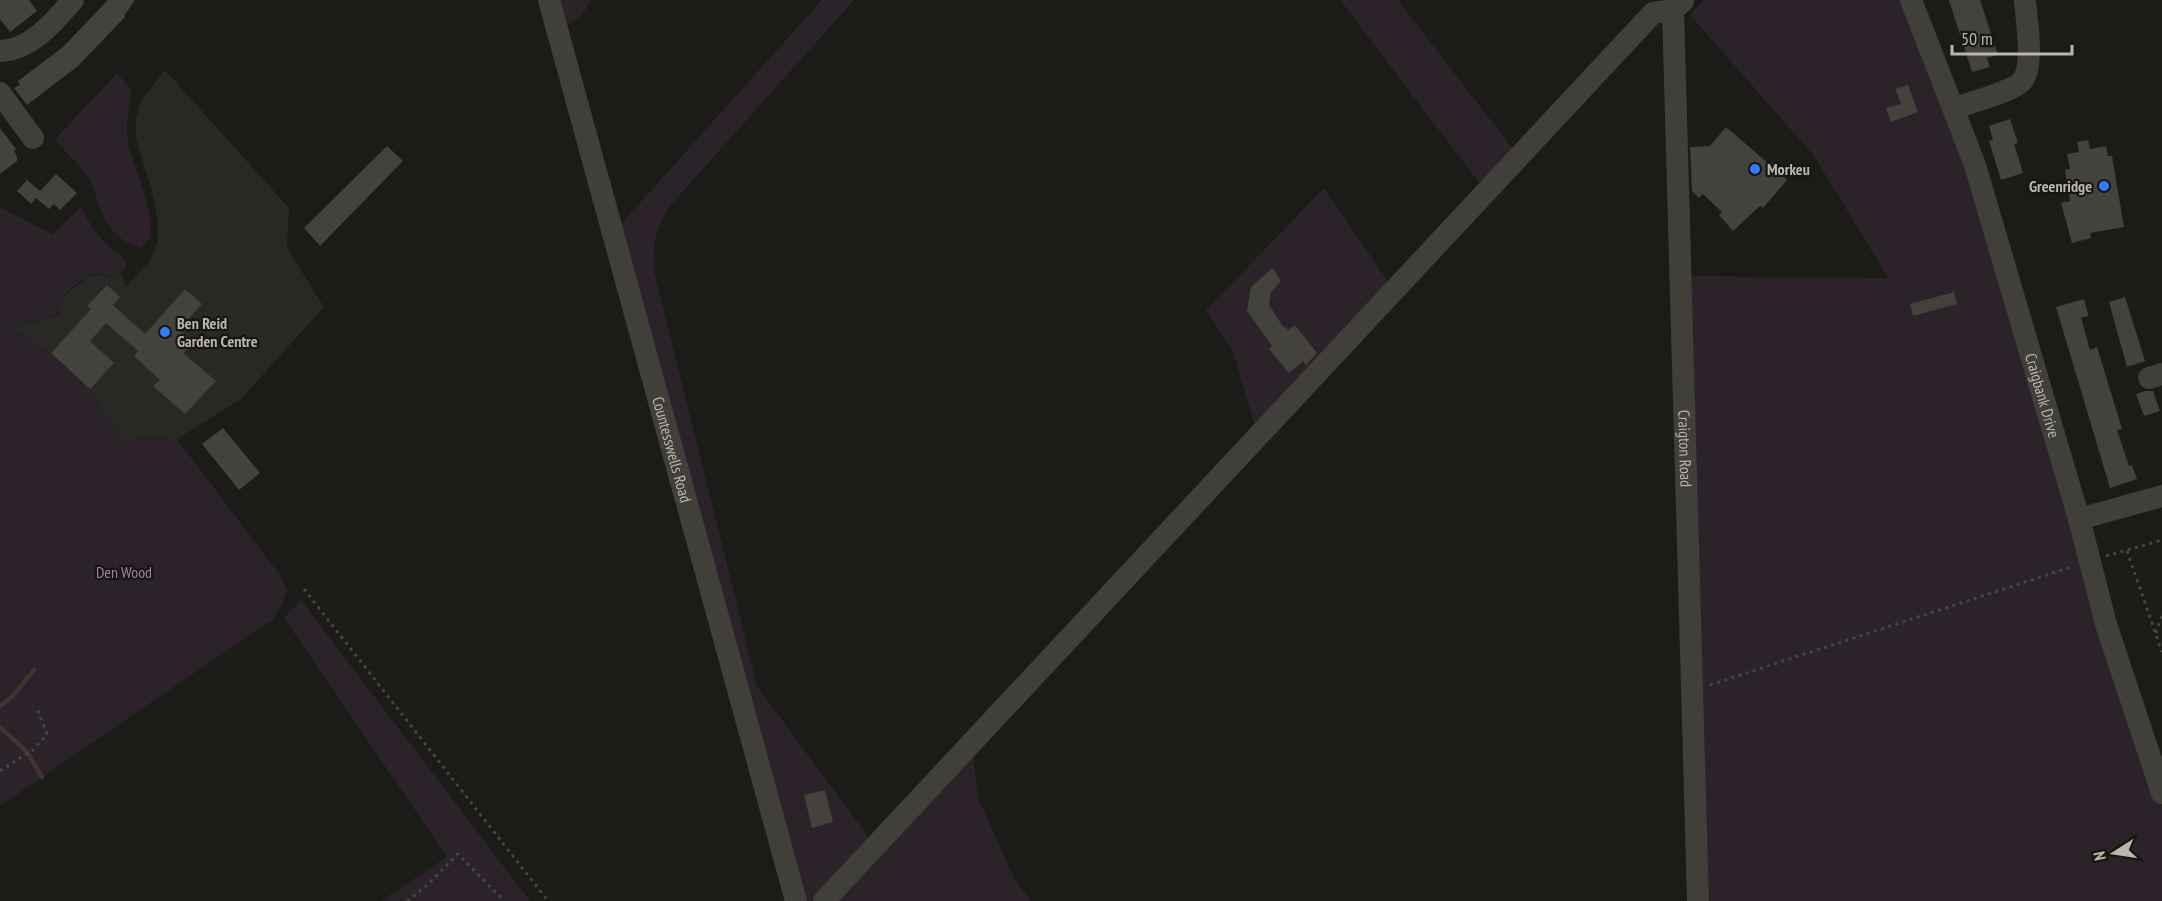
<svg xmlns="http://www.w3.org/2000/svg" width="2162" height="901" viewBox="0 0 2162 901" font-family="'PT Sans Narrow',sans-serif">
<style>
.built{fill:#282824}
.green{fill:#2b222a}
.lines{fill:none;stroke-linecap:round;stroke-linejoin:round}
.stream{stroke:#40352e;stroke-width:4.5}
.building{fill:#43423d}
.path{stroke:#47453f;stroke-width:3;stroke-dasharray:3 4.5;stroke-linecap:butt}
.minor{stroke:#403f39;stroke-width:22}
.poi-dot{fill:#337cf8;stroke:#161613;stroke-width:2}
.labels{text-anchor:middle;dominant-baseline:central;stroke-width:4.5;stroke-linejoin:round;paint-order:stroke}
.poi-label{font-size:16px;font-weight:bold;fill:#bbb5aa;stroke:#161613;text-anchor:start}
.street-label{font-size:16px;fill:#bbb5aa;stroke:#161613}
.park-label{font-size:16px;fill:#a681a5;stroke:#161613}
</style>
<rect width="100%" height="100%" fill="#1b1b18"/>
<path class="built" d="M165,70l124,138 -2,40 37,59 -84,93 -63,39 -57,1 -30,-51 -39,-36 -46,-27 28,-4 27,-8 -2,-13 30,-25 13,-1 11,3 9,-4 5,13 24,-27 7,-17 1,-20 -5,-28 -17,-56v-21l5,-18z"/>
<path class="green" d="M553,0h39l-11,16 -18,12z
M822,0h32l-185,207c-14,23 -16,36 -15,63l103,416 118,160 98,-93 5,45 37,82 16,21h-235l-176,-676z
M1340,0h58l121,157 -33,35z
M1704,0h197l68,180 193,613v108h-453l-18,-625 197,2 -74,-122 -124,-141z
M117,73l15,18c-3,17 -7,34 -4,51 4,24 33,79 19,100 -2,3 -5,4 -7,6 -24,-9 -32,-19 -41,-42 -3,-8 -4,-16 -7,-23 -9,-16 -26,-29 -37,-44z
M1324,188l70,102 -136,146 -25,-84 -27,-42z
M0,207l52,27 29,-27c12,24 22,36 44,52l1,9c-13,18 -22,1 -38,8 -11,5 -21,18 -30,25l2,12 -27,9 -27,5 45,26 39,36 30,51 57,-1 103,136 7,15 -5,15 -9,14 -273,187z
M301,600l229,301h-149l66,-44 -163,-239z"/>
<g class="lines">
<path class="stream" d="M0,706l12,-9 22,-27
M0,727l27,25 15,25"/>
</g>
<path class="building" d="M0,0h29l8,11 -27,21 -10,-13z
M108,0h27l-11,16 1,1 -47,49 -51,39 -13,-17 6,-3 -2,-4 45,-34z
M1949,0h31l18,55 -11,3 3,9 -18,5z
M1908,85l10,27 -27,10 -5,-14 15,-4 -6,-15z
M2010,119l8,24 -4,1 9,29 -22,7 -12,-39 4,-1 -4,-14z
M1726,127l42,36 9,-1 3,4 1,8 6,6 -24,28 -3,-2 -27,25 -14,-16 3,-3 -19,-18 -4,4 -7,-7 -2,-44 20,-1z
M0,128l16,21 -2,2 3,5v5l-17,13z
M2088,140l2,9 16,-3 2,10h4l12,71 -34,6 1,5 -19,5 -11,-40 9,-2 -5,-31 5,-1 -3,-15 12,-2 -2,-10z
M387,146l16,15 -83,85 -16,-18z
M56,174l21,19 -17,17 -6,-6 -5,5 -13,-11 -5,6 -14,-13 10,-11 13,11z
M1273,268l8,13 -10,11 -2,13 15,23 1,-1 3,3 7,-5 22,28 -11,12 -3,-4 -14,12 -20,-24 3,-3 -25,-35 4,-24z
M107,285l13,12 -7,8 32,29 40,-45 17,15 -23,25 15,13 -11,11 33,28 -31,33 -32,-28 7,-6 -26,-24 4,-5 -32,-28 -16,18 24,22 -24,26 -39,-36 40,-44 -4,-3z
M1954,292l3,12 -44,12 -3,-12z
M2125,297l20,64 -18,6 -18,-65z
M2084,299l4,15v2l-7,2 9,32 7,-3 25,82 -5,1 12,36 3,-1 5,14 -27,9 -54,-181z
M2145,391h8l7,20 -16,5 -8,-22z
M223,428l37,45 -21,17 -37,-46z
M825,790l8,32 -21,6 -8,-33z"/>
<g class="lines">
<path class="path" d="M2127,551l35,101
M2106,556l56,-16
M304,589l244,312
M2156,633l6,-17
M1710,685l361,-118
M0,771l33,-21 14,-16 -10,-26
M407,901l17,-13 34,-34 46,47"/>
<g class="minor">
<path id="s1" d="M549,0l247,901"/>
<path id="s2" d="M1911,0l64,165 104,354 27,105 56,169"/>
<path id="s3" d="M1683,1l-10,9 25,891"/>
<path d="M0,51c30,0 55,-30 73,-51"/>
<path d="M0,93l33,45"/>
<path d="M1954,108c16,-5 55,-16 66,-25 16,-13 6,-64 5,-83"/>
<path d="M2149,378l13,-4"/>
<path d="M2079,519l83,-23"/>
<path d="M824,901l829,-888 20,-3"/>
</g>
</g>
<g class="poi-dot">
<circle cx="1755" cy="169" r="6"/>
<circle cx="2104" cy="186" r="6"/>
<circle cx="165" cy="332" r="6"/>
</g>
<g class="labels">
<g class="poi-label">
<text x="1767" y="169">Morkeu</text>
<text x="2092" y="186" text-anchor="end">Greenridge</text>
<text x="177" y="323">Ben Reid<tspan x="177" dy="18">Garden Centre</tspan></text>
</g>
<g class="street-label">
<text stroke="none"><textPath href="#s2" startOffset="417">Craigbank Drive</textPath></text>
<text stroke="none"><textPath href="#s3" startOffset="452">Craigton Road</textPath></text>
<text stroke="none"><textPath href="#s1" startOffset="466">Countesswells Road</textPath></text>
</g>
<g class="park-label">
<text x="124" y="572">Den Wood</text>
</g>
</g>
<g transform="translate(2114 853) rotate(258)" stroke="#161613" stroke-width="4.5" paint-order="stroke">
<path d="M0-4.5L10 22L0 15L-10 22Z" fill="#bbb5aa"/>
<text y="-9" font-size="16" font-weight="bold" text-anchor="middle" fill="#bbb5aa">N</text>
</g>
<path d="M1952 45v9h120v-9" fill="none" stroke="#bbb5aa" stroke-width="3"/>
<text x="1961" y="45" font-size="18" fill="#bbb5aa" stroke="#161613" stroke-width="4.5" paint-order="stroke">50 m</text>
</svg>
